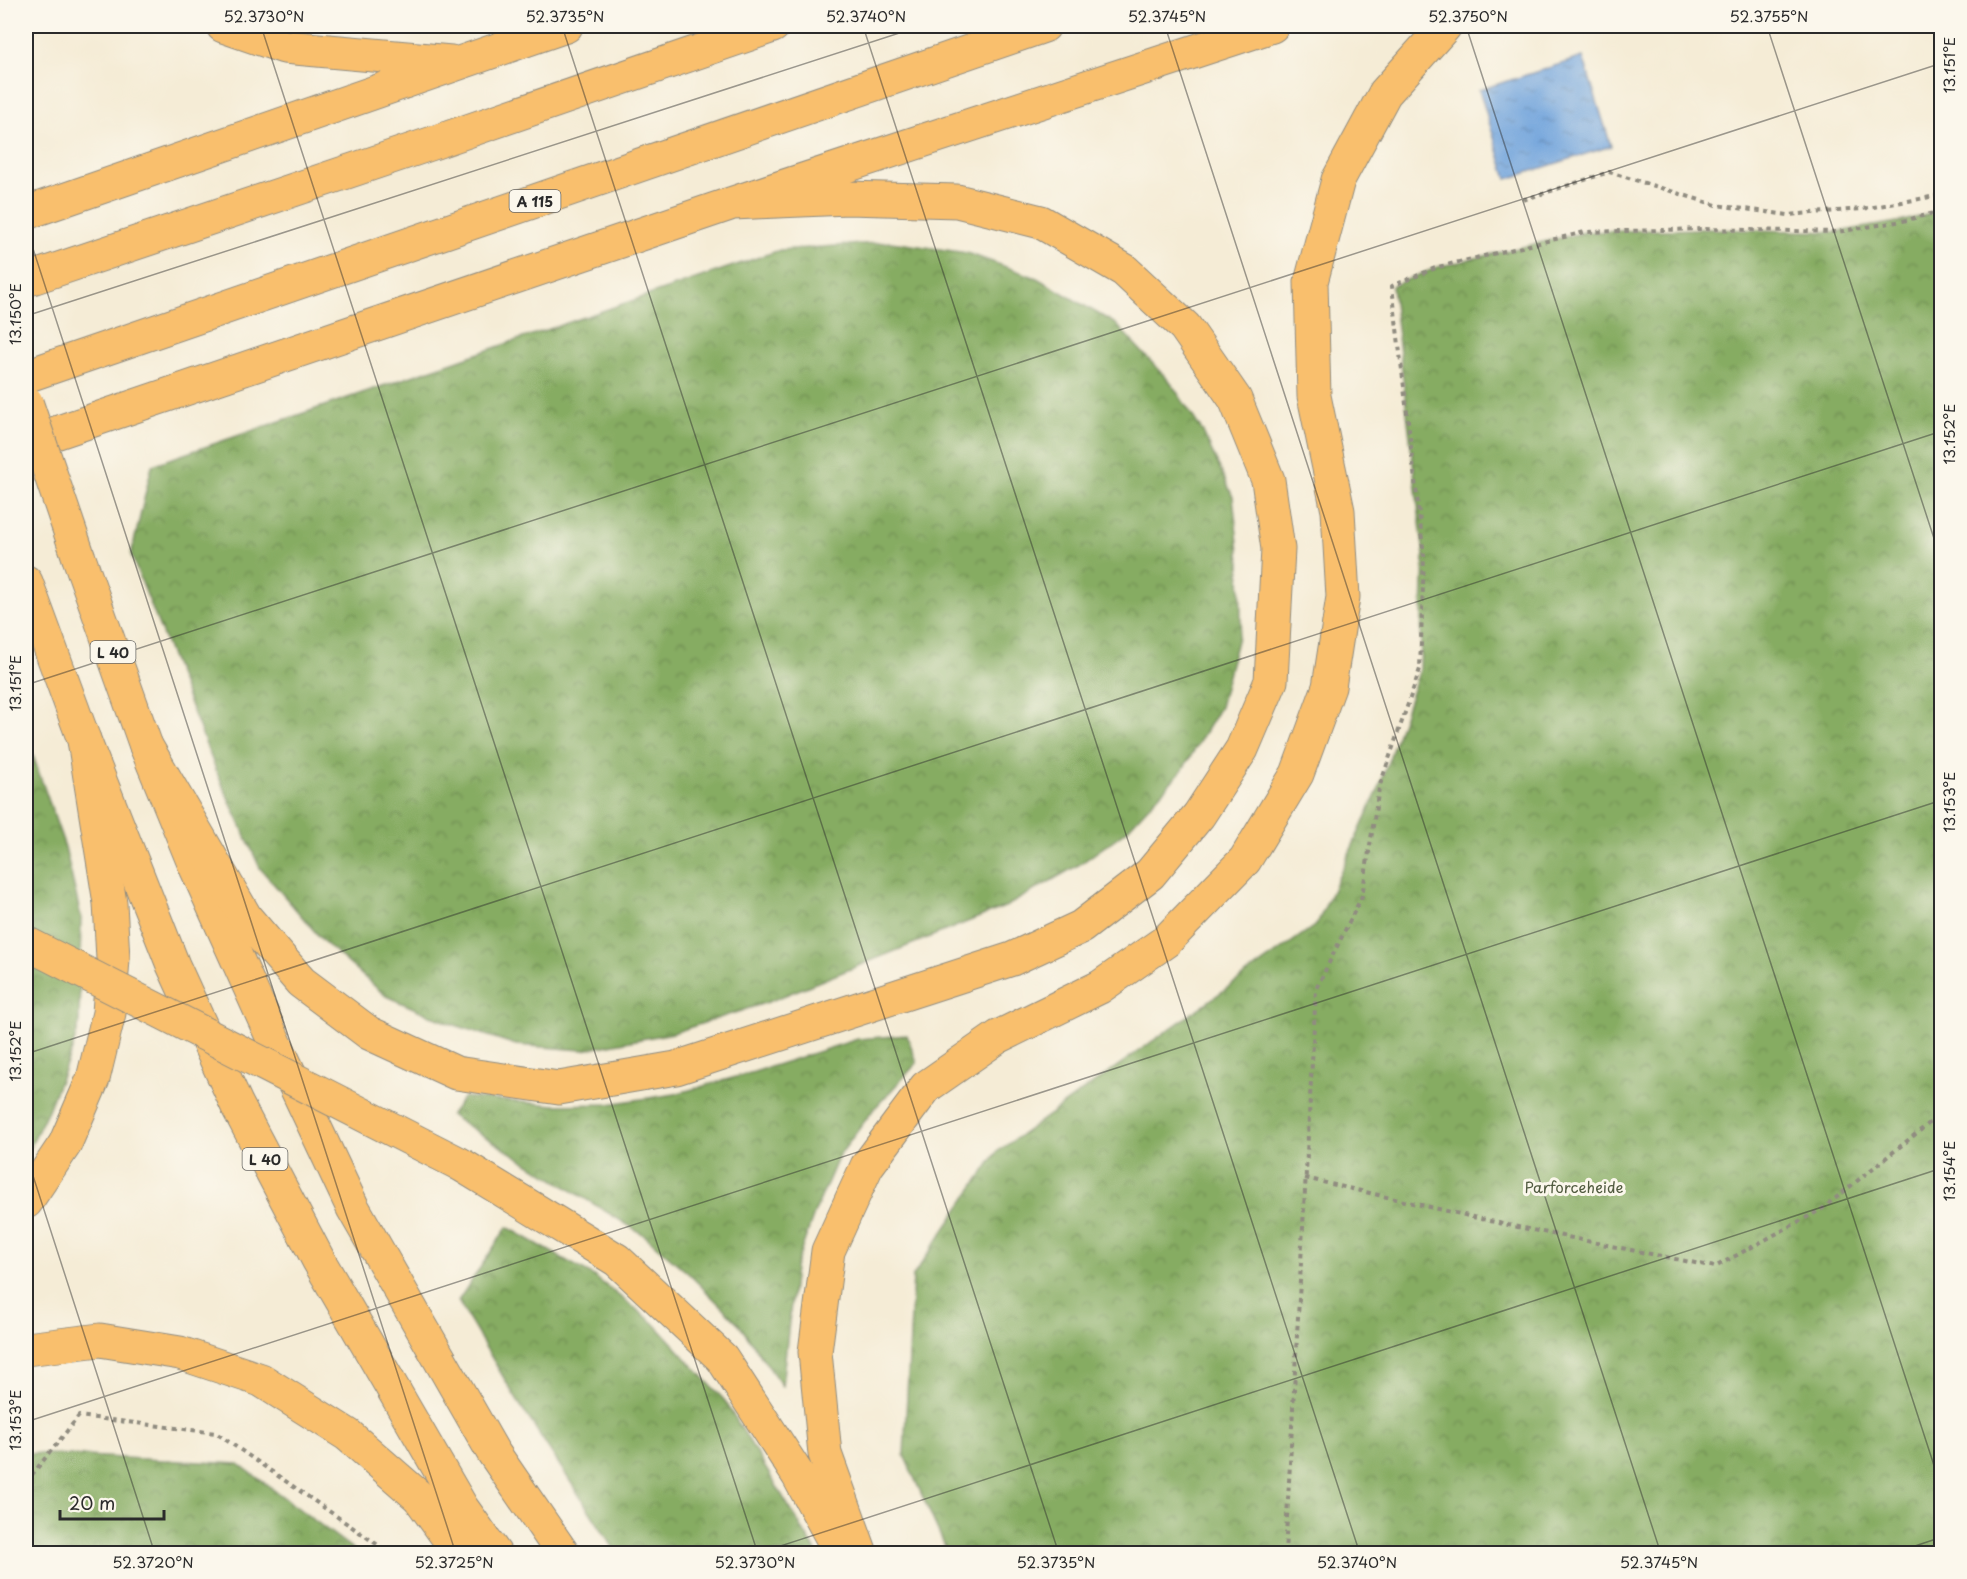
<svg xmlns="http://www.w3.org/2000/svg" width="1967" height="1579" viewBox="0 0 1967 1579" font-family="'Playpen Sans',sans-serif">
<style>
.forest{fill:url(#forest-crowns);stroke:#586c46;stroke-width:1.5}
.water{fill:url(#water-ripples);stroke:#4e6784;stroke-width:1.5}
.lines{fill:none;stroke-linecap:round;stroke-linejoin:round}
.trunk-casing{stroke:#908c80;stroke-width:35}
.motorway-casing{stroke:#908c80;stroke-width:35}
.path{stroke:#908c80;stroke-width:4;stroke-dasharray:4.5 4.5;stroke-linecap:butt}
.trunk{stroke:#f9bf6d;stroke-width:33}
.motorway{stroke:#f9bf6d;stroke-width:33}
.trunk-bridge-casing{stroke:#908c80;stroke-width:35;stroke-linecap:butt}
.motorway-bridge-casing{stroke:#908c80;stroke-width:35;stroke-linecap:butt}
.trunk-bridge{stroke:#f9bf6d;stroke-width:33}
.motorway-bridge{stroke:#f9bf6d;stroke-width:33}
.ticks{fill:none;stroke:#2b2b2b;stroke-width:1.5;stroke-opacity:0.45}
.labels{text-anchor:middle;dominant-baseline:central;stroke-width:6;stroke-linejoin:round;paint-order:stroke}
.shield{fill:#fbf7ec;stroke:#696865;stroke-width:1.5}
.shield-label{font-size:14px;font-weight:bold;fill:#2b2b2b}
.park-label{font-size:15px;fill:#505a3f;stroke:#fbf7ec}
.neatline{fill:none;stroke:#2b2b2b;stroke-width:2}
.ticks-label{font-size:15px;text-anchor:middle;fill:#2b2b2b}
</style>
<defs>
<pattern id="forest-crowns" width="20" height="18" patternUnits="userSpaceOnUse" patternTransform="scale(1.5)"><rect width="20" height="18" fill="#86ac62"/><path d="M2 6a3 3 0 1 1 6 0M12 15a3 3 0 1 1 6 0" fill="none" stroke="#6e8c51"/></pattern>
<pattern id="water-ripples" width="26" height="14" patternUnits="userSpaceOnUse" patternTransform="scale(1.5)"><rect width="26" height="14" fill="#70a3dc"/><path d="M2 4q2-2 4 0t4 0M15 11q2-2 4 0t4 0" fill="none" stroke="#5c85b3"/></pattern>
</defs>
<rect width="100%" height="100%" fill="#fbf7ec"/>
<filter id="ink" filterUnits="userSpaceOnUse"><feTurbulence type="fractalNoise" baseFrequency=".0167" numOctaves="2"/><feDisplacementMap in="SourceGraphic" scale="12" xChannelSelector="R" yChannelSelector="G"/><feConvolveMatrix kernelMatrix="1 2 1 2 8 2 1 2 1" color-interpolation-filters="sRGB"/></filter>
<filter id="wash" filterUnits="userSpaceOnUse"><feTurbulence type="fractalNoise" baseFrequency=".008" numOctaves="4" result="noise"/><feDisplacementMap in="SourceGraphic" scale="24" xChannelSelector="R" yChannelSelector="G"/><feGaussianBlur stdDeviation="1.35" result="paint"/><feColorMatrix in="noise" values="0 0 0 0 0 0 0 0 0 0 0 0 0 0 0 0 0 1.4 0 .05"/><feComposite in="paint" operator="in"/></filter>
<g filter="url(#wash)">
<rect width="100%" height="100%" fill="#f5ecd6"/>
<path class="forest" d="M1941,211v1342h-993l-44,-98 9,-179 84,-124 320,-228 62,-136 41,-119 4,-113 -32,-270 46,-19 147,-35 118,-3 134,3 66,-11z
M891,242l76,11 70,25 79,46 55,59 32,49 30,65 7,64 1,64 -21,82 -37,62 -57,62 -46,33 -73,42 -239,96 -95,31 -90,17 -67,-5 -70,-23 -60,-26 -63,-55 -63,-73 -42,-93 -87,-220 21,-90 628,-215z
M26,736l39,111 16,70 -2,108 -7,25 -24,60 -22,45z
M907,1035l10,28 -44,47 -34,46 -25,58 -19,54 -13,118 -44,-63 -49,-49 -45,-39 -194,-120 14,-18 91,8 53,-1 67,-10 79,-22 104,-33z
M507,1227l85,48 62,48 71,78 92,152h-200l-100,-153 -59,-99z
M26,1453l213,11 119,89h-332z"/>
<path class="water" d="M1583,57l28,89 -104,33 -28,-89z"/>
</g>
<g filter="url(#ink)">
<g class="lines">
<g class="trunk-casing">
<path id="trunk" d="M79,558l67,188 47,115 77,171 83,176 140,244 70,102
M26,582l58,158 89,225 64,140 82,156 143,247 33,46"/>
</g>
<g class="motorway-casing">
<path id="motorway" d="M223,26l61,21 167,15
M26,213l540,-187
M26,280l404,-136 343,-118
M26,376l1018,-350
M26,443l707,-240 539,-177
M146,746l100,172 55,64 68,51 87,40 103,15 117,-20 336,-109 69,-32 69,-53 49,-59 43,-66 29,-68 7,-132 -10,-69 -33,-81 -50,-72 -61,-57 -83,-48 -84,-21 -109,-3 -115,5
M460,1164l157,96 105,98 76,117 43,79
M26,1202l39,-58 28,-65 16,-66 4,-54 -3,-56 -26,-163
M26,1349l74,-9 80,13 81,27 87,55 71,62 41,57
M861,1554l-36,-100 -10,-102 13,-101 39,-85 59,-79 72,-50 102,-50 66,-46 79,-81 52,-86 32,-87 14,-90 -5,-86 -24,-115 -3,-114 27,-102 47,-87 60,-67"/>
</g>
<path class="path" d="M1523,200l86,-28 107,33 72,10 74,-6 80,-14
M1305,1178l198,46 212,43 107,-58 120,-96
M26,1482l53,-66 137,17 162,112 6,9
M1285,1554l31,-565 46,-93 17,-108 41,-119 4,-113 -32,-270 46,-19 147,-35 118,-3 134,3 66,-11 39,-10"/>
<use href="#trunk" class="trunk"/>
<use href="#motorway" class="motorway"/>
<g class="trunk-bridge-casing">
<path id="trunk-bridge" d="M26,402l53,156"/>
</g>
<g class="motorway-bridge-casing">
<path id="motorway-bridge" d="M26,943l434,221"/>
</g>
<use href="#trunk-bridge" class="trunk-bridge"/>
<use href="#motorway-bridge" class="motorway-bridge"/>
</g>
</g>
<path class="ticks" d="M261,26l497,1528M562,26l497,1528M863,26l497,1528M1165,26l496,1528M1466,26l476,1464M1767,26l175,537M26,227l430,1327M26,316l895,-290M26,685l1916,-622M26,1054l1916,-623M26,1154l129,400M26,1422l1916,-622M756,1554l1186,-386M1891,1554l51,-17"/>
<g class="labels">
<g class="shield">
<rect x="509.5" y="190" width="51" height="22" rx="4.5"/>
<rect x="90.5" y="641" width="45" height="22" rx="4.5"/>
<rect x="242.5" y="1148" width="45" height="22" rx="4.5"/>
</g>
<g class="shield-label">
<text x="535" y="201">A 115</text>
<text x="113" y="652">L 40</text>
<text x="265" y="1159">L 40</text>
</g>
<g class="park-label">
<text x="1574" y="1186">Parforceheide</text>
</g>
</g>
<rect width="1967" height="1579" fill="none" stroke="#fbf7ec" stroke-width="66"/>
<path d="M60 1510v9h104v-9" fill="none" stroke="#2b2b2b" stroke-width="3"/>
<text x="69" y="1510" font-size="18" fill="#2b2b2b" stroke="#fbf7ec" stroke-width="4.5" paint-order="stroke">20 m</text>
<rect x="33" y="33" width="1901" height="1513" class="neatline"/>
<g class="ticks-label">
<text x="264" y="22">52.3730°N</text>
<text x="565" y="22">52.3735°N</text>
<text x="866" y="22">52.3740°N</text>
<text x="1167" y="22">52.3745°N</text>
<text x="1468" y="22">52.3750°N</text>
<text x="1769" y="22">52.3755°N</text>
<text transform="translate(1950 65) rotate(-90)" y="5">13.151°E</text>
<text transform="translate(16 314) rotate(-90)" y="5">13.150°E</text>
<text transform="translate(1950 434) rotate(-90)" y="5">13.152°E</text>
<text transform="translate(16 683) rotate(-90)" y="5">13.151°E</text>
<text transform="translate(1950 802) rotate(-90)" y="5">13.153°E</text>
<text transform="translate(16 1051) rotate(-90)" y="5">13.152°E</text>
<text transform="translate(1950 1171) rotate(-90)" y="5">13.154°E</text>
<text transform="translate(16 1420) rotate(-90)" y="5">13.153°E</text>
<text x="153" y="1568">52.3720°N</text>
<text x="454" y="1568">52.3725°N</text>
<text x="755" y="1568">52.3730°N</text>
<text x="1056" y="1568">52.3735°N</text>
<text x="1357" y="1568">52.3740°N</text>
<text x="1659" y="1568">52.3745°N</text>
</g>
</svg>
